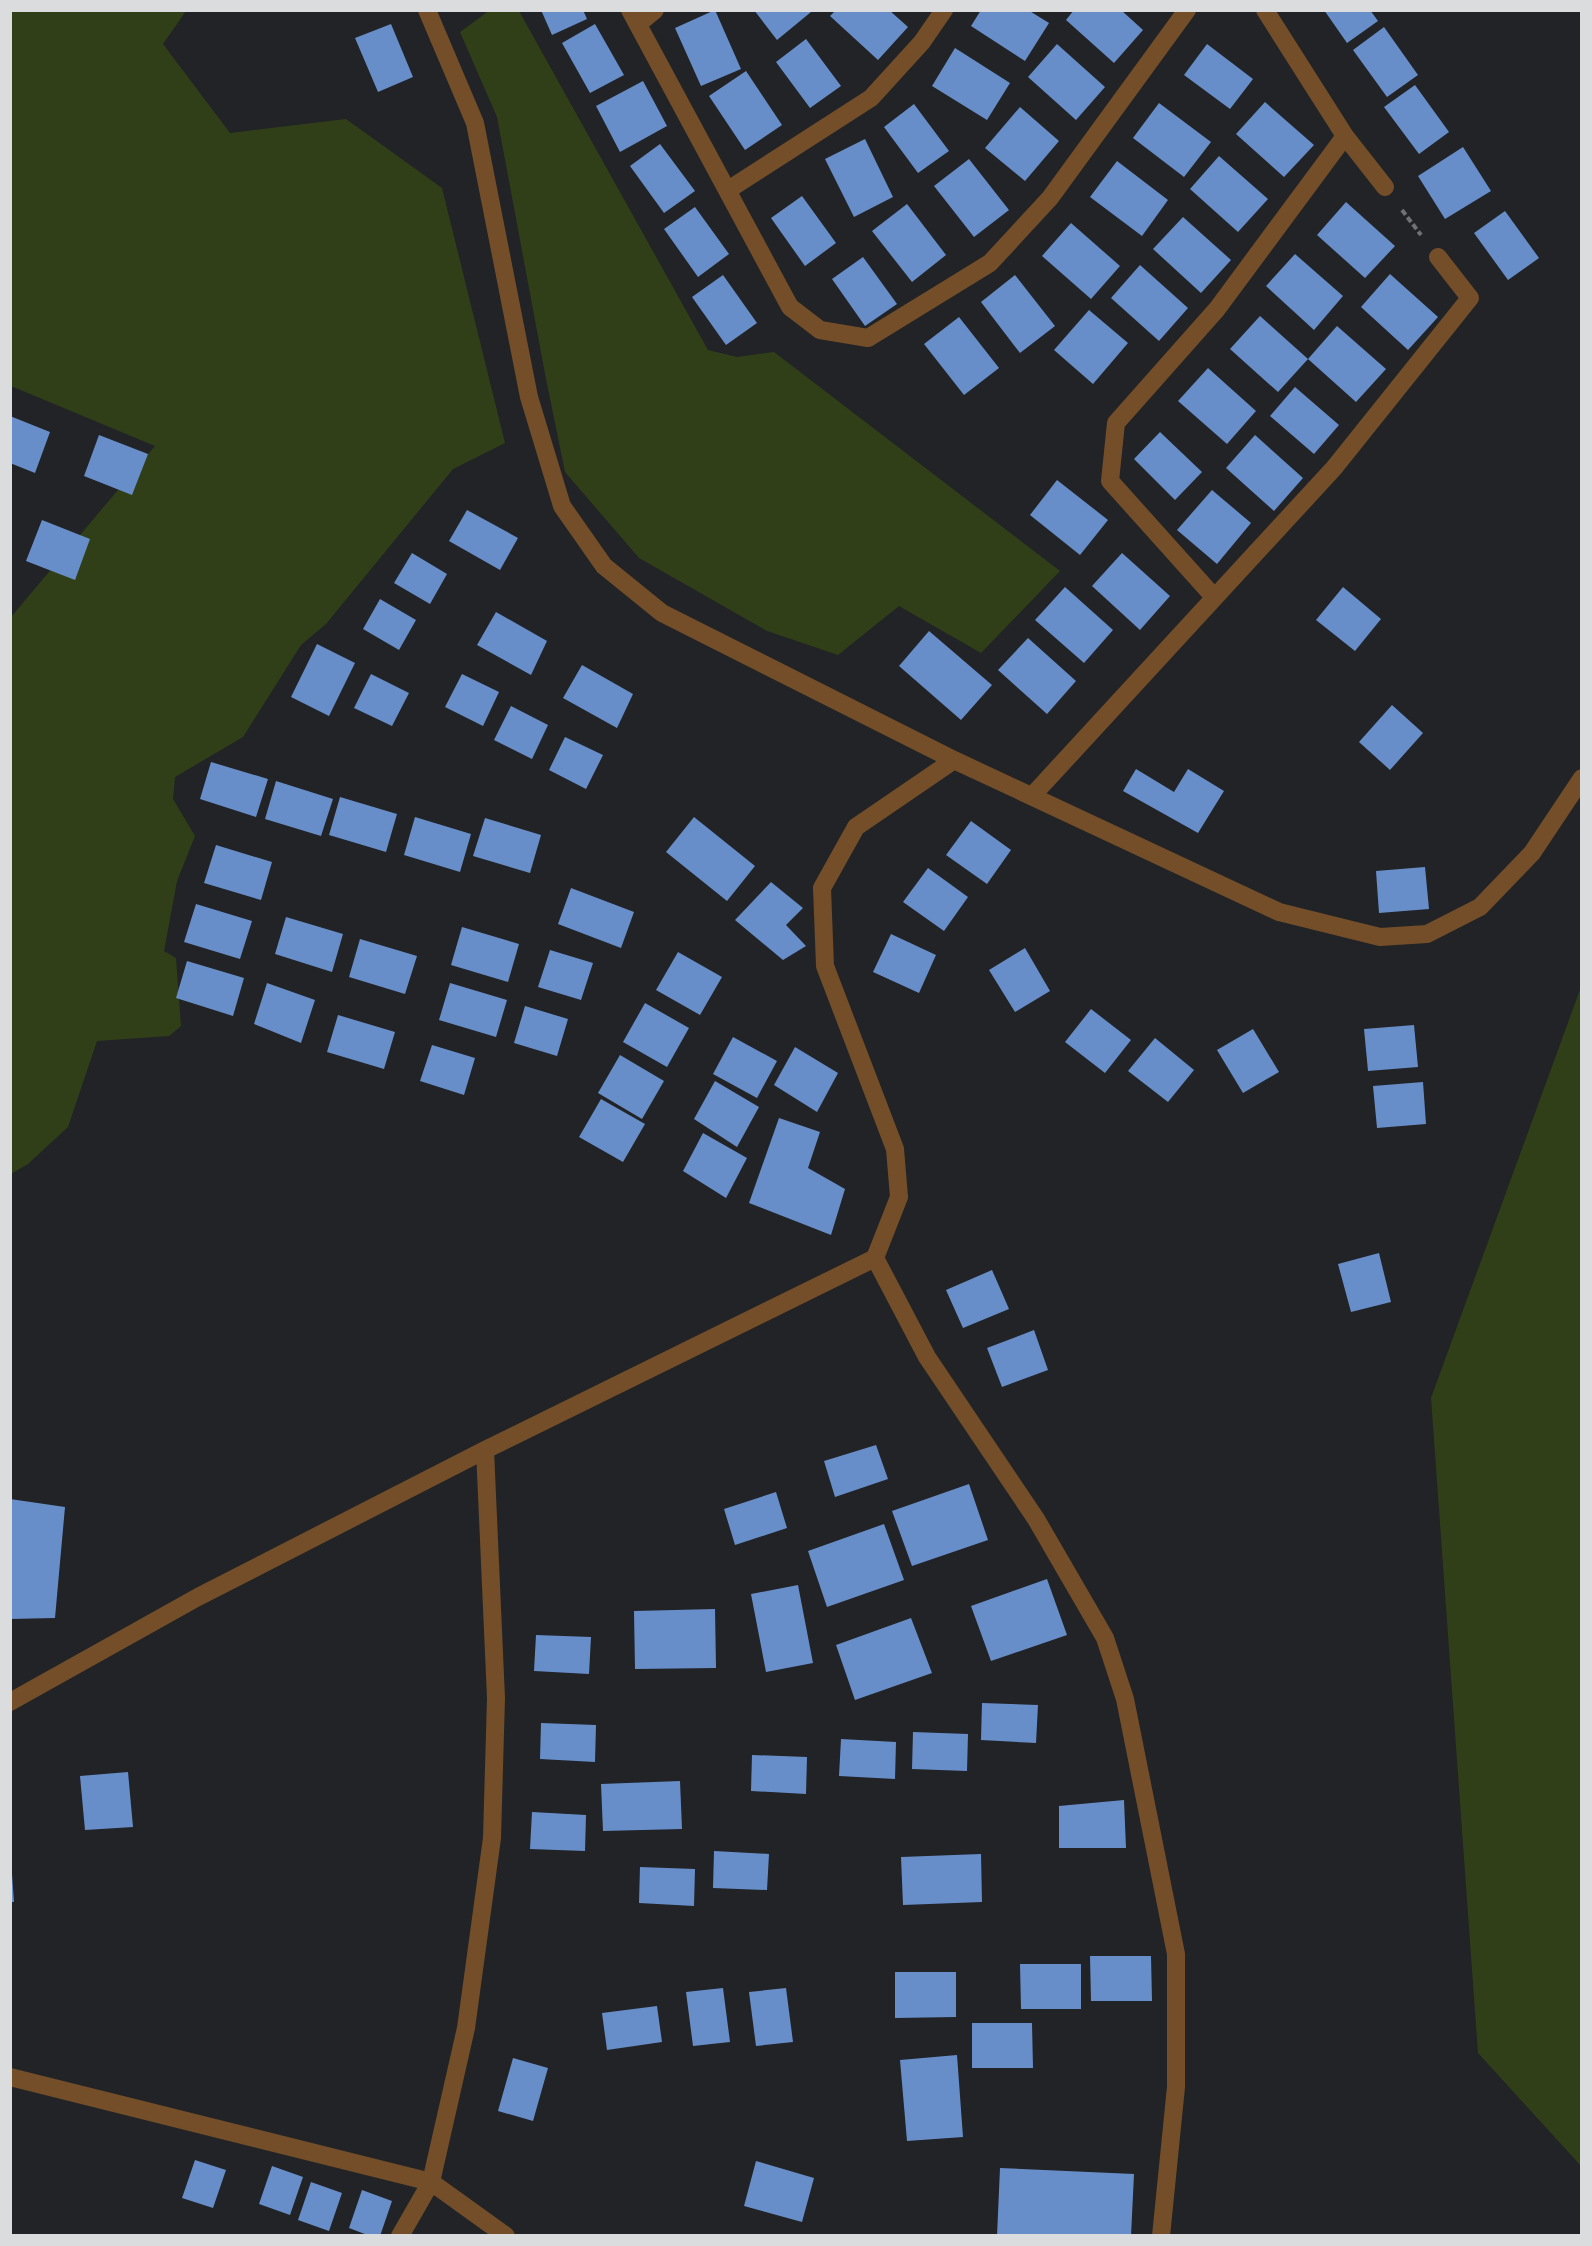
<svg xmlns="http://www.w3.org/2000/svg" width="1592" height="2246" viewBox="0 0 1592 2246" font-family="Poppins,sans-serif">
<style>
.green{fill:#313f19}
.building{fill:#688eca}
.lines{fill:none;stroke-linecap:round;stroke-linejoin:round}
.path{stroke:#707174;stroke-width:4;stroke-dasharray:6 3;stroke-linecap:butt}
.minor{stroke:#734e29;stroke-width:18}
</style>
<rect width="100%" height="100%" fill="#212326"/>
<path class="green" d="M490,10l29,1 189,339 29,7 37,-5 286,219 -79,82 -82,-47 -61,49 -71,-24 -128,-73 -74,-86 -19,-93 -49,-262 -37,-85z
M11,11h175l-23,33 67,89 116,-14 96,69 63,255 -52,26 -127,155 -25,21 -58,92 -68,40 -2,22 22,37 -18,45 -13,70 12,7 5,68 -12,10 -72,5 -29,86 -40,37 -17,10v-557l144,-171 -144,-60z
M1581,987v1179l-103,-113 -47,-655z"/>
<path class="building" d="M541,10h42l4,9 -35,16z
M715,10l26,59 -40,17 -26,-58z
M754,10h56l1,2 -34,28z
M836,10h53l19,17 -30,33 -48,-44z
M981,10h47l21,13 -24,38 -54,-35z
M1074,10h47l22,20 -29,33 -48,-43z
M1324,10h46l8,11 -31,22z
M391,24l22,53 -35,15 -23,-54z
M595,24l29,51 -34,18 -28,-50z
M1384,27l34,48 -31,22 -34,-47z
M806,39l35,47 -31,22 -34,-46z
M1057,44l48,43 -29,33 -48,-43z
M1207,44l46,35 -23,30 -46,-34z
M955,48l55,35 -23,37 -55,-34z
M746,71l36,54 -37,25 -36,-54z
M643,81l24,45 -47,26 -24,-46z
M1415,85l34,47 -30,22 -35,-47z
M1265,102l49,43 -30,32 -48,-43z
M1159,103l52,39 -27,35 -51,-39z
M914,104l35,47 -31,22 -34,-46z
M1020,107l39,34 -34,40 -40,-33z
M865,139l28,58 -39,20 -29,-58z
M660,144l35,47 -31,22 -34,-47z
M1463,147l28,44 -46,28 -27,-43z
M1219,156l49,43 -30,33 -48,-43z
M969,159l40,51 -35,27 -40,-51z
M1117,161l51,39 -26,36 -52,-39z
M802,196l34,47 -31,23 -34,-48z
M1346,202l49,44 -30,32 -48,-43z
M907,204l39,51 -34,27 -40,-51z
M695,207l34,47 -31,23 -34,-48z
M1505,211l34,47 -31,22 -34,-47z
M1183,217l48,43 -30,33 -48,-44z
M1071,223l49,43 -29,33 -49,-43z
M1295,254l48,42 -29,34 -48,-44z
M863,257l34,47 -32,22 -33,-47z
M1140,265l48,43 -29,33 -48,-43z
M1390,274l48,43 -30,33 -47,-43z
M723,275l34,48 -31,22 -34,-48z
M1015,275l40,51 -35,27 -39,-51z
M1089,310l39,33 -35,41 -39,-34z
M1260,316l48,43 -30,33 -48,-43z
M959,317l40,51 -35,27 -40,-51z
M1337,326l49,43 -30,33 -48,-43z
M1208,368l48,43 -29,33 -49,-43z
M1295,387l44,38 -25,29 -44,-38z
M10,416l40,16 -15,41 -25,-10z
M1160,432l42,40 -27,28 -41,-41z
M99,435l49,19 -16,41 -48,-19z
M1255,435l48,43 -29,33 -48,-43z
M1057,480l51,40 -28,35 -50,-40z
M1212,490l39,33 -34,41 -40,-34z
M467,510l51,28 -18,32 -51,-29z
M42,520l48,19 -15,41 -49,-19z
M412,553l35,21 -17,30 -36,-21z
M1122,553l48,43 -30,34 -48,-44z
M1065,587l48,43 -29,33 -49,-43z
M1343,587l38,32 -26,32 -39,-31z
M380,599l36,21 -17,30 -36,-21z
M496,612l51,29 -16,34 -54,-30z
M929,631l63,54 -31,35 -62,-54z
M1028,638l48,43 -29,33 -49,-44z
M317,644l38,19 -26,53 -38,-19z
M582,665l51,29 -16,34 -54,-30z
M371,674l38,19 -17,33 -38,-18z
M462,674l37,18 -16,34 -38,-19z
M1392,705l31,28 -33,37 -31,-28z
M511,706l37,19 -16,34 -38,-19z
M565,737l38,18 -17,34 -37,-19z
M211,762l57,17 -12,38 -56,-18z
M1136,769l38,23 14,-23 36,22 -26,42 -75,-42z
M276,781l57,18 -12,37 -56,-17z
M340,797l57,17 -11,38 -57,-17z
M415,817l56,17 -11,38 -56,-17z
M694,817l61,49 -28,35 -61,-49z
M485,818l56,17 -11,38 -57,-17z
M971,821l40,29 -24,34 -41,-29z
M216,845l56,17 -11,38 -57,-17z
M1425,867l4,42 -50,4 -3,-42z
M928,868l40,29 -24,34 -41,-29z
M771,882l32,26 -17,17 20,21 -23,14 -48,-40z
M571,888l63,24 -13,36 -63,-24z
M196,904l56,17 -12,38 -56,-17z
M286,917l57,17 -11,38 -57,-18z
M462,927l57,17 -11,38 -57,-17z
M891,934l45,21 -17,38 -46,-21z
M360,939l57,17 -12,38 -56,-17z
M1025,948l25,43 -35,21 -26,-42z
M550,950l43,13 -12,37 -43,-13z
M678,952l44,25 -22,38 -44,-25z
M187,961l57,17 -11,38 -57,-18z
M267,983l48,17 -14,43 -47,-19z
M450,983l57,17 -11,37 -57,-17z
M645,1003l44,25 -22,39 -44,-25z
M525,1006l43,13 -11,37 -43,-13z
M1091,1009l40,31 -26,33 -40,-31z
M338,1015l57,17 -11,37 -57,-17z
M1414,1025l4,42 -50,4 -4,-42z
M1253,1029l26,43 -36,21 -26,-43z
M733,1037l44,24 -20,37 -44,-24z
M1155,1038l39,32 -26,32 -40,-31z
M432,1045l43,13 -11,37 -44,-14z
M795,1047l43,26 -21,39 -43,-27z
M620,1055l44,26 -22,38 -44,-26z
M715,1081l44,26 -22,40 -43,-28z
M1423,1082l3,42 -49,4 -4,-42z
M601,1099l44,25 -22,38 -44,-25z
M779,1118l41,14 -12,36 37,21 -14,46 -82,-32z
M703,1133l44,25 -21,40 -43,-27z
M1379,1253l12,49 -40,10 -13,-48z
M992,1270l17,39 -46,19 -17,-38z
M1034,1330l14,40 -46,17 -15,-39z
M876,1445l12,34 -53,18 -11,-36z
M969,1484l19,56 -76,26 -20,-55z
M776,1492l11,36 -52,17 -11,-36z
M10,1499l55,8 -10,111 -45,1z
M884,1524l20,56 -77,27 -19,-56z
M1047,1579l20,56 -76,26 -20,-55z
M798,1585l15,78 -47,9 -15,-78z
M715,1609l1,59 -81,1 -1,-58z
M911,1618l21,55 -77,27 -19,-55z
M536,1635l55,2 -2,37 -55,-3z
M982,1703l56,2 -2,38 -55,-3z
M541,1723l55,2 -1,37 -55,-3z
M913,1732l55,2 -1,37 -55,-2z
M841,1739l55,3 -1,37 -56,-3z
M752,1755l55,2 -1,37 -55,-3z
M128,1772l5,55 -48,3 -5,-54z
M680,1781l2,48 -79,2 -2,-47z
M1124,1800l2,48h-67v-42z
M532,1812l54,3 -1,36 -55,-2z
M714,1851l55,3 -2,36 -54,-2z
M981,1854l1,48 -79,3 -2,-48z
M640,1867l55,2 -1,37 -55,-3z
M10,1874h2l2,28h-4z
M1090,1956h61l1,45h-61z
M1020,1964h61v45h-60z
M895,1972h61v45l-61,1z
M723,1988l7,54 -37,4 -7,-54z
M786,1988l7,54 -37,4 -7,-54z
M657,2006l5,36 -55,8 -5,-37z
M972,2023h60l1,45h-61z
M957,2055l6,82 -56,4 -7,-81z
M513,2058l35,10 -15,53 -35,-10z
M195,2160l31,10 -13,38 -31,-10z
M756,2161l58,17 -12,44 -58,-16z
M272,2166l31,11 -13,38 -31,-11z
M1000,2168l134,6 -3,62h-134z
M311,2182l31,11 -13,38 -31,-11z
M362,2190l30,11 -12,35h-10l-21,-8z"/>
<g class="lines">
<path class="path" d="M1402,210l19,25"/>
<path class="minor" d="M427,10l48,113 54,274 33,109 42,60 58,47 292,147 325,152 101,25 47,-3 53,-27 52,-54 50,-75
M630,10l160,297 30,23 48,8 122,-75 60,-65 137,-188
M1265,10l80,126 40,51
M638,24l17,-14
M728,190l143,-92 51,-56 22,-32
M1214,597l-104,-116 6,-58 101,-114 128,-173
M1032,796l302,-328 136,-170 -32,-41
M875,1258l52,99 109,162 69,119 20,61 51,255v133l-15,149
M10,1702l188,-105 287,-147 390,-192 24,-61 -4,-48 -70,-183 -3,-78 34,-61 98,-67
M10,2077l421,105 75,54
M400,2236l31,-54 35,-154 26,-190 4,-140 -11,-248"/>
</g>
<rect width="1592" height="2246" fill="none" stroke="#dbdcde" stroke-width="24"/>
</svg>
